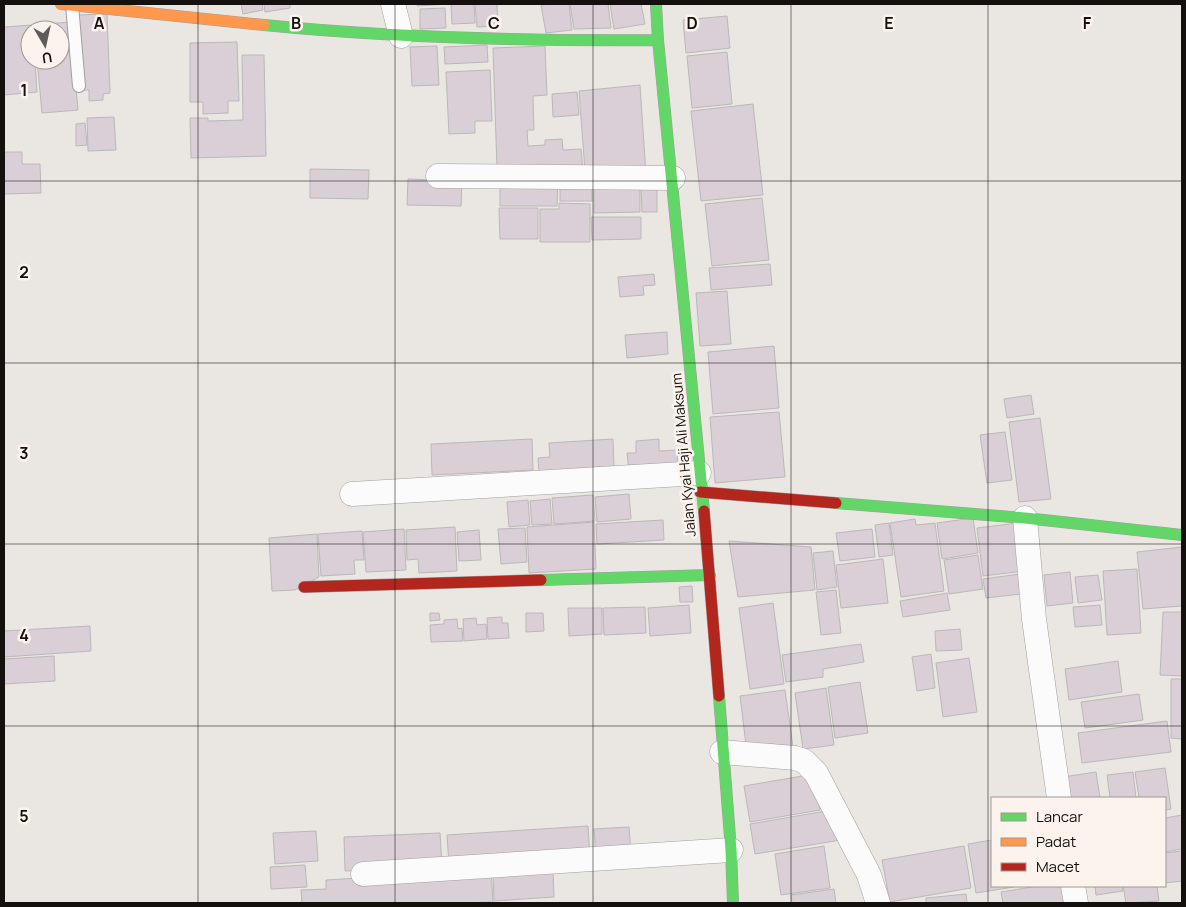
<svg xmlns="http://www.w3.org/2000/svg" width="1186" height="907" viewBox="0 0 1186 907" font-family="Manrope,sans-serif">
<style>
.building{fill:#daced7;stroke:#bbb8b8}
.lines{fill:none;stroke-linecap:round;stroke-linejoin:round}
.lane-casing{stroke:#a19e9b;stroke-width:14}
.street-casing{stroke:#a19e9b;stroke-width:25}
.fast-casing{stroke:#a19e9b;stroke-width:12}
.slow-casing{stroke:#a19e9b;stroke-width:12}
.jam-casing{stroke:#a19e9b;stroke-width:12}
.lane{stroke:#fcfbfb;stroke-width:12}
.street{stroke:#fcfbfb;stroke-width:24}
.fast{stroke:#63d668;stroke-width:11}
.slow{stroke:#ff974d;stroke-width:11}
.jam{stroke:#b3261e;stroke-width:11}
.grid{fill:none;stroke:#13100e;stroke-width:1;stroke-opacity:0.55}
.labels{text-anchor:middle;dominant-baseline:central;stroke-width:5;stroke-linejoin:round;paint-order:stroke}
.street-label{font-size:14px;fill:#13100e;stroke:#fcf3ed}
.grid-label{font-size:16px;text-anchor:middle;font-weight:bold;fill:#13100e;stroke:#fcf3ed;stroke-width:5;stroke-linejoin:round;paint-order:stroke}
</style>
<rect width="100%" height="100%" fill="#eae6e2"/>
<path class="building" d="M241,4h21l1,6 -20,4z
M264,4h26v4l-25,4z
M417,4h32l-32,2z
M451,4h23l1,19 -23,1z
M475,4h22l1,22 -21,1z
M552,4h17l3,26 -26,3 -5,-28z
M570,4h38l3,24 -37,1z
M610,4h31l4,20 -31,5z
M445,8l1,20 -26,1v-20z
M107,14l3,79 -7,1v6l-14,1v-11h-8l-3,-75z
M727,16l3,32 -44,5 -3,-33z
M70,22l8,88 -36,3 -5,-53h23v-30h-26v-5z
M32,25v5h-2v30h5l2,32 -33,3v-68z
M237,42l2,59h-11v12l-25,1v-12h-13v-59z
M487,45l1,17 -43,2 -1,-17z
M437,46l2,39 -27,1 -2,-39z
M545,46l2,49 -14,1 1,34h-7l1,16 17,-1v-5l17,-1 1,11 18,-1 2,22 -86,-2 -4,-121z
M727,52l5,52 -40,4 -5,-52z
M242,55h22l2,101 -75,2 -1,-40h18v3l35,-1z
M490,70l2,51h-17v12l-26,1 -3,-62z
M640,85l6,90 -61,-4 -6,-80z
M577,92l2,23 -26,2 -1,-23z
M753,104l10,91 -62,6 -10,-90z
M114,117l2,33 -28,1 -1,-33z
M85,123l2,22 -11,1v-22z
M4,152h18v12h18l1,29 -37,1z
M310,169l59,1 -1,29 -58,-1z
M408,179l54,2 -1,25 -54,-1z
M558,180l-1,26h-57v-21z
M640,184v28l-46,1v-28z
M560,185h32v16h-32z
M641,187h16v25h-15z
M762,198l7,62 -57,6 -7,-62z
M559,203l31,1v38h-50v-33h19z
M499,208h39v31h-38z
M591,217h50v22l-49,1z
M770,264l2,21 -61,5 -2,-22z
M654,274l1,11 -12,1 1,9 -24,2 -2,-20z
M727,291l4,53 -31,2 -4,-53z
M667,332l1,22 -41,4 -2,-23z
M774,346l5,62 -66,6 -5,-62z
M1031,395l3,19 -27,4 -3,-19z
M779,412l6,65 -70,6 -5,-66z
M1040,418l11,81 -32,3 -10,-80z
M1005,432l7,48 -25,3 -7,-48z
M532,439l1,31 -101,5 -1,-31z
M613,439l1,29 -75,5 -1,-15 12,-1 -1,-14z
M659,439v12l18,-1 1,19 -49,2 -2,-18h9v-12z
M629,494l2,25 -34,3 -2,-25z
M593,495l2,26 -41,3 -2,-26z
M550,499l2,25 -20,1 -2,-24z
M528,500l2,25 -21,2 -2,-25z
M973,518l5,35 -36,6 -5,-36z
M915,519l1,6 19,-2 9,68 -43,6 -11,-74z
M663,520l1,20 -67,4 -1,-20z
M594,522l2,47 -67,4 -2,-46z
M889,523l4,32 -14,2 -4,-32z
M1018,523l6,48 -41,5 -6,-48z
M455,527l2,44 -38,2 -1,-14 -11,1 -1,-30z
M525,528l2,34 -26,2 -3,-35z
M404,529l2,41 -40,2 -3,-40z
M872,529l3,28 -35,4 -4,-28z
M479,530l2,30 -22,1 -2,-29z
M362,531l2,29h-10l1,14 -34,2 -3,-42z
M317,534l2,43 -24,13 -23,1 -3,-53z
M729,541l82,6 4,43 -77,7z
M1182,547v59l-39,3 -6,-57z
M833,551l4,36 -20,3 -4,-37z
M978,555l5,34 -34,5 -5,-34z
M883,559l5,44 -47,5 -5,-43z
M1137,569l4,64 -34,2 -4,-64z
M1070,572l3,31 -26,3 -3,-31z
M1027,573l3,20 -44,5 -3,-19z
M1098,575l4,25 -24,3 -3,-26z
M692,586l1,16h-13l-1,-15z
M836,590l5,43 -20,2 -5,-43z
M947,593l3,17 -47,7 -3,-16z
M773,603l11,81 -34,5 -11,-81z
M689,605l2,28 -41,3 -2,-28z
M1100,605l2,20 -27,2 -2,-20z
M645,607l1,26 -42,2 -1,-27z
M568,608h34v26l-33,2z
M1163,612h19v64l-22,-1z
M430,613h9l1,7 -10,1z
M526,613h17l1,18 -18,1z
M502,617v6h6l1,15 -21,1 -1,-21z
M476,618l1,7 9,-1 1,15 -23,2 -1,-22z
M457,619l1,10 4,-1 1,13 -32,1 -1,-17 14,-1v-4z
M90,626l1,25 -87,6v-26z
M960,629l2,21 -26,1 -1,-20z
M861,644l3,18 -41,7v8l-37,5 -4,-27z
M931,654l4,34 -18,3 -5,-34z
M54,656l1,25 -51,3v-25z
M969,658l8,54 -34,5 -7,-54z
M1118,661l4,31 -53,8 -4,-31z
M1171,679h11v60l-11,-1z
M860,682l8,51 -33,5 -7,-51z
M826,688l8,57 -31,4 -8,-56z
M785,690l8,57 -46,6 -7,-57z
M1139,694l4,26 -58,8 -4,-26z
M1167,721l4,31 -89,11 -4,-30z
M1165,768l6,41 -6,1v-12h-26l-4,-26z
M1096,772l4,26h-33l-4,-21z
M1133,772l3,26h-26l-3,-23z
M814,774l6,36 -70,12 -6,-36z
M826,811l15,29 -86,14 -5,-30z
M1182,815v34l-17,3v-34z
M588,826l2,31 -141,8 -2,-30z
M629,827l2,27 -35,3 -2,-28z
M316,831l2,30 -43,3 -2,-31z
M440,833l2,34 -97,4 -1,-34z
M992,840v46l22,1 -38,6 -8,-49z
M824,846l6,42 -49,7 -6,-41z
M964,846l7,42 -81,14 -8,-42z
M1182,851v30l-17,2v-30z
M305,865l2,22 -36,2 -1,-22z
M491,870l2,32 -30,1h-161l-1,-13 25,-1v-9z
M553,870l1,27 -60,4 -1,-28z
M1038,886h27l3,17h-65l-2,-11z
M1095,886h27l1,5 -27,4z
M1123,886h34l2,15 -33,2z
M834,889l2,14h-44l-1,-8z
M966,894l1,9h-41v-5z"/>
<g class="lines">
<g class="lane-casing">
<path id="lane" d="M72,5l7,81"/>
</g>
<g class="street-casing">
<path id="street" d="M393,4l8,32
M438,176l235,2
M352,494l347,-21
M1025,518l9,101 25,179
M722,752l73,6 9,3 12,12 53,102 9,28
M363,874l368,-24
M1073,886l3,17"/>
</g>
<g class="fast-casing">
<path id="fast" d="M656,4l2,36 46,471
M264,25c131,13 262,16 394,15
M836,503l189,15 157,17
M541,580l169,-5
M719,696l12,154 2,53"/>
</g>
<g class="slow-casing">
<path id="slow" d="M61,4l203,21"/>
</g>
<g class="jam-casing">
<path id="jam" d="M700,492l136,11
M704,511l15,185
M304,587l237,-7"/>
</g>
<use href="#lane" class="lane"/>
<use href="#street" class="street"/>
<use href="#fast" class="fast"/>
<use href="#slow" class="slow"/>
<use href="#jam" class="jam"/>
</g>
<path class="grid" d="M198,4v899M395,4v899M593,4v899M791,4v899M988,4v899M4,181h1178M4,363h1178M4,544h1178M4,726h1178"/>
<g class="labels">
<g class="street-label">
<text transform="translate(683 455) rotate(-95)">Jalan Kyai Haji Ali Maksum</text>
</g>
</g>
<g class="grid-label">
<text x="99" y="29">A</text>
<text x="296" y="29">B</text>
<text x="494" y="29">C</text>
<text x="692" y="29">D</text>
<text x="889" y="29">E</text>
<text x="1087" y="29">F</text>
<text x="24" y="96">1</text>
<text x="24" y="278">2</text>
<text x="24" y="459">3</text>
<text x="24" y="641">4</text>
<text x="24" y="822">5</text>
</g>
<rect width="1186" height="907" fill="none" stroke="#13100e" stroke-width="10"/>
<rect x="991" y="797" width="175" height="90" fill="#fcf3ed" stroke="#9f9894"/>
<rect x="1001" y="813" width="25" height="8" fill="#63d668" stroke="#9f9894"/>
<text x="1036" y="822" font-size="15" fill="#13100e">Lancar</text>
<rect x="1001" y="838" width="25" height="8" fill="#ff974d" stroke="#9f9894"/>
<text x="1036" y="847" font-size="15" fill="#13100e">Padat</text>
<rect x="1001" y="863" width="25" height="8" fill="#b3261e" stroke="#9f9894"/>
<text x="1036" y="872" font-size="15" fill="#13100e">Macet</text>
<g transform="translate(45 45) rotate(171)"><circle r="24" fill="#fcf3ed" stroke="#9f9894"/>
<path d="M0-4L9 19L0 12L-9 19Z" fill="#5e5b58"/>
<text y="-8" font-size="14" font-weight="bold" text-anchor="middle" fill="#13100e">U</text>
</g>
</svg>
